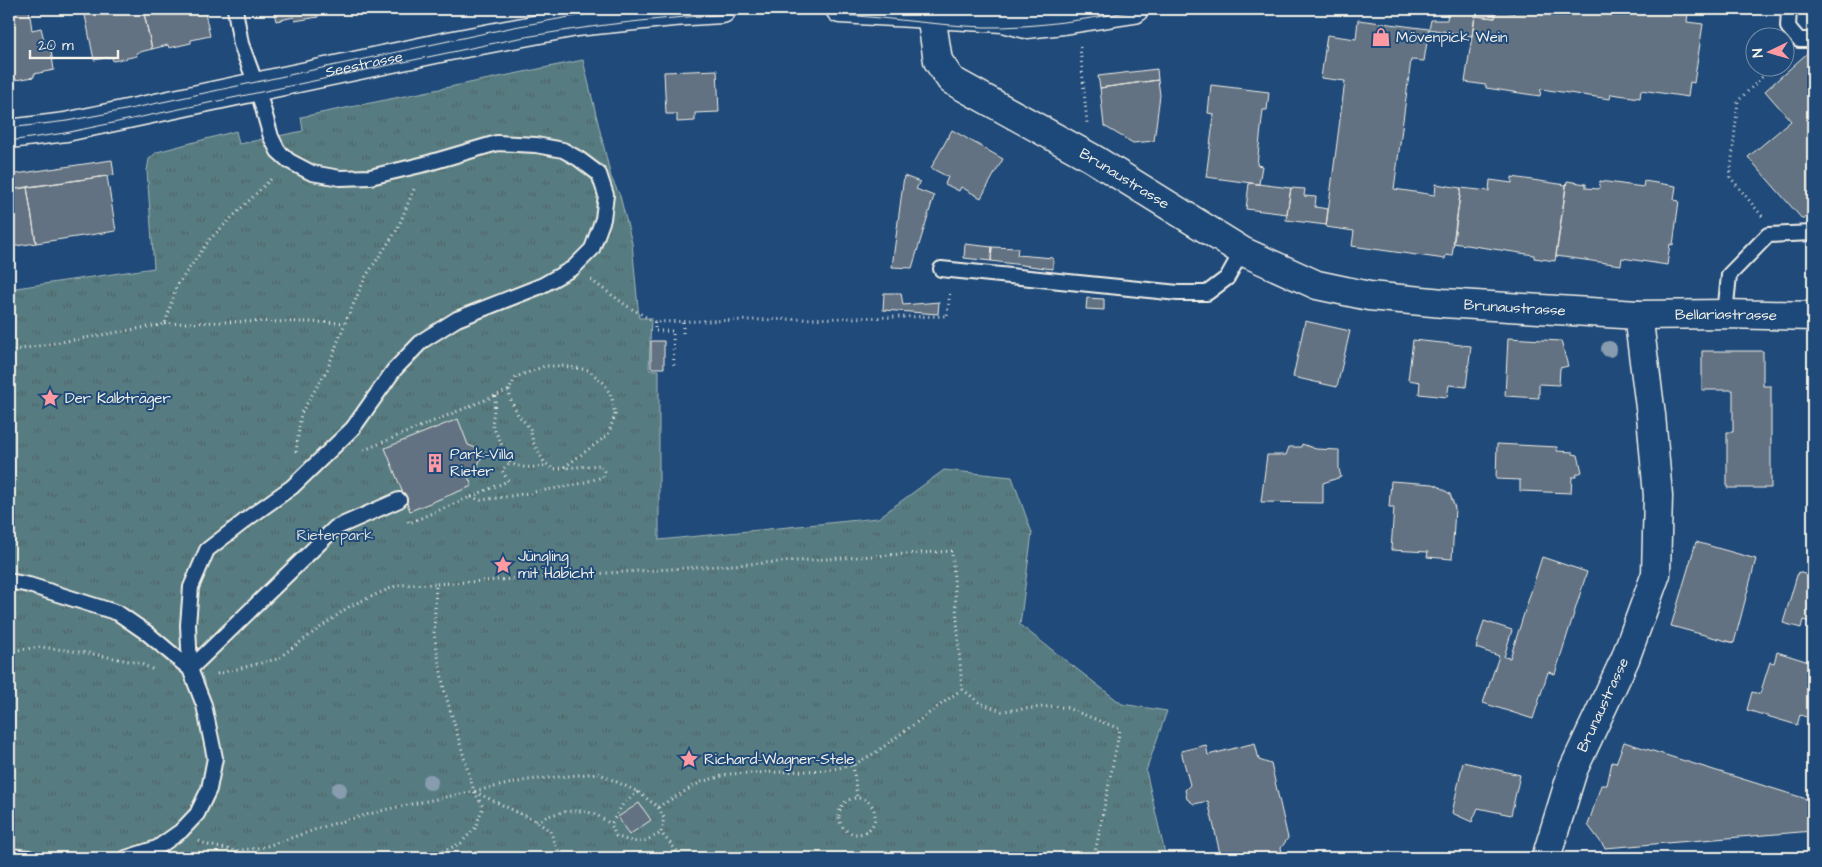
<svg xmlns="http://www.w3.org/2000/svg" width="1822" height="867" viewBox="0 0 1822 867" font-family="'Architects Daughter',sans-serif">
<style>
.park{fill:url(#park-tufts);stroke:#a5b6b5}
.building{fill:#627282;stroke:#f4f1e8}
.lines{fill:none;stroke-linecap:round;stroke-linejoin:round}
.lane-casing{stroke:#f4f1e8;stroke-width:18}
.street-casing{stroke:#f4f1e8;stroke-width:31}
.secondary-casing{stroke:#f4f1e8;stroke-width:31}
.path{stroke:#f4f1e8;stroke-width:3;stroke-dasharray:1 4;stroke-linecap:butt}
.lane{stroke:#1f4a7a;stroke-width:14}
.street{stroke:#1f4a7a;stroke-width:28}
.secondary{stroke:#1f4a7a;stroke-width:28}
.tram{stroke:#f4f1e8;stroke-width:1}
.tree{fill:#879cae}
.labels{text-anchor:middle;dominant-baseline:central;stroke-width:4;stroke-linejoin:round;paint-order:stroke}
.poi-label{font-size:15px;fill:#f4f1e8;stroke:#1f4a7a;text-anchor:start}
.street-label{font-size:15px;fill:#f4f1e8;stroke:#1f4a7a}
.park-label{font-size:15px;fill:#dcdfd9;stroke:#1f4a7a}
</style>
<defs>
<pattern id="park-tufts" width="24" height="20" patternUnits="userSpaceOnUse" patternTransform="scale(1.25)"><rect width="24" height="20" fill="#567c82"/><path d="M3 7l-1-3M5 7V3M7 7l1-3M15 17l-1-3M17 17v-4M19 17l1-3" fill="none" stroke="#506567"/></pattern>
</defs>
<rect width="100%" height="100%" fill="#1f4a7a"/>
<filter id="ink" filterUnits="userSpaceOnUse"><feTurbulence type="fractalNoise" baseFrequency=".02" numOctaves="2"/><feDisplacementMap in="SourceGraphic" scale="10" xChannelSelector="R" yChannelSelector="G"/><feConvolveMatrix kernelMatrix="1 2 1 2 8 2 1 2 1" color-interpolation-filters="sRGB"/></filter>
<g filter="url(#ink)">
<path class="park" d="M583,60l28,117 9,19 12,47 7,75h12l-2,52h10v170l219,-22 66,-48 68,7 20,56 -12,92 102,79 45,7 -21,60 20,87h-1157v-569l145,-21 -7,-97 2,-12 8,-7 79,-21 3,13 64,-13 -2,-14z"/>
<path class="building" d="M9,9h20l3,21 9,-2 4,16h5l4,26 -20,4v3l-25,4z
M90,9h53l9,40 -16,4 1,3 -24,5 -1,-4 -18,3 -10,-50z
M143,9h61l6,27 -19,4v3l-22,5 -1,-3 -16,4z
M273,9h60v1l-16,3 1,4 -23,4 -1,-4 -18,4z
M1448,9h67l-1,4 -17,-3 -2,8 -20,-2 -3,20 -43,-7 2,-9h16z
M1515,9l33,4 1,-4 16,1v-1h18l36,5 1,-5h23l18,3 1,-3 26,4 -1,9 16,2 -9,59 -4,-1 -2,15 -47,-7 -1,8 -29,-4 -1,5 -69,-10 -1,7 -54,-8v-3l-21,-3 10,-66 20,2 2,-8 17,3z
M1521,9h28l-1,4z
M1583,9h37l-1,5z
M1662,9h27l-1,4z
M1358,20l71,9 -5,32 -13,-1 -17,129 41,6 1,-11 25,4 -9,68 -6,-1 -1,4 -93,-13 2,-15 -28,-4 19,-146 -24,-3 6,-43 29,4z
M1813,48v163l-10,9 -55,-63 43,-36 -26,-30z
M1157,69l1,11 -58,8 -2,-12z
M717,70l2,42 -24,1v8l-18,1v-8h-11l-2,-42z
M1158,80l2,15 -6,46 -21,2 -29,-17 -4,-38z
M1211,85l58,7 -2,18h-4l-6,55 5,1 -3,18 -53,-7 8,-63 -6,-1z
M952,130l51,29 -22,39 -20,-11 -2,4 -14,-7 3,-7 -17,-9z
M112,160l2,15 -105,15v-15z
M107,176l9,55 -80,12 -9,-56z
M904,176l16,6 -4,7 18,7 -22,72 -20,-1z
M1512,177l54,8 -11,76 -21,-3v-3l-81,-12 8,-55 28,3 1,-11 22,3z
M1567,181l19,3v4l13,1 1,-8 43,6 1,-6 32,5 -2,14 5,1 -6,44 -3,-1 -3,21 -45,-7 -1,7 -65,-9z
M1249,183l42,5 -4,26 -41,-5z
M27,187l9,56 -27,4v-57z
M1291,188l14,1 -1,7 12,1 -1,10 13,2 -2,16 -40,-5z
M965,244l27,3 -1,14 -27,-3z
M992,247l26,1 -1,7 36,3v11l-62,-8z
M884,293h17l2,12 36,-3 -1,12 -55,-4z
M1087,298l17,1v11l-18,-1z
M1305,321l45,10 -13,56 -44,-10z
M1508,338l53,3 7,25 -8,2 -1,17 -20,-1v14l-34,-2z
M1413,340l58,6 -5,41 -17,-2 -2,12 -28,-3 1,-12 -12,-2z
M651,341h13v27h-13z
M1702,351h61v35h8v102h-44v-56h6v-42h-31z
M458,419l10,26 8,3 5,10 -4,10 -11,4 6,14 -62,25 -25,-63z
M1302,444l14,5 23,1v19l2,8 -18,6v20l-62,-1 6,-47h19l3,-8h12z
M1497,444l60,3v4l16,1v2l5,1 4,17 -5,2 -1,3h-4l-1,16 -51,-2v-11l-24,-1z
M1391,481l42,3 5,2 12,8 5,14 -3,51 -25,-2 1,-5 -37,-2 3,-43h-5z
M1696,542l60,17 -22,84 -63,-17z
M1542,557l45,15 -32,102 -7,-2 -15,47 -50,-16 16,-47 -23,-8 8,-27 28,9 -8,27 6,1z
M1813,569v54l-10,-3 -2,8 -18,-5 15,-51 13,4z
M1777,652l35,11 1,-4v60l-13,-4 -3,10 -50,-15 5,-18 8,2 10,-32 4,1z
M1624,742l189,59v30l-208,17 -17,-23 13,-40h6l5,-23 4,1z
M1255,743l4,17 12,4 17,74 -7,10 2,10h-62l-13,-57 -14,3 -7,-5 -2,-9 5,-5 -9,-34 25,-6 2,10z
M1463,762l57,13 -9,40 -33,-7 -6,14 -20,-9z
M639,803l12,17 -22,15 -11,-18z"/>
<g class="lines">
<g class="lane-casing">
<path id="lane" d="M1789,9l-1,18 11,13h14
M941,269l237,24h29l20,-15 15,-27
M1725,314l4,-39 39,-40 45,-2
M9,581l20,4 89,28 29,20 43,36
M190,669l145,-141 64,-28
M9,856l20,2
M126,858l31,-10 24,-17 16,-17 12,-25 6,-31 -11,-53 -14,-36 -2,-44 3,-38 16,-37 44,-34 41,-29 61,-59 41,-58 28,-29 35,-22 84,-33 32,-18 19,-19 11,-30 3,-24 -7,-21 -20,-15 -16,-9 -27,-5 -39,-2 -72,21 -55,13 -30,1 -28,-5 -23,-12 -11,-10 -7,-14 -14,-50 -16,-43 -6,-35"/>
</g>
<g class="street-casing">
<g id="street">
<path id="s1" d="M931,15l7,46 13,19 141,78 150,93 75,34 52,11 74,7 195,12 13,100 7,81 -2,78 -31,85 -52,111 -27,88"/>
<path id="s2" d="M1638,315l87,-1 88,2"/>
</g>
</g>
<g class="secondary-casing">
<g id="secondary">
<path d="M840,9l163,9 23,6 37,-4 71,-11"/>
<path id="s3" d="M9,134l57,-7 383,-81 127,-24 97,-10 49,-3"/>
</g>
</g>
<path class="path" d="M1080,47l7,76
M1762,216l-32,-39 8,-76 33,-33
M591,280l36,26 28,16 292,-6 3,-25
M655,322v9h18l1,37
M683,322v13
M165,324c60,-3 120,-3 180,-1
M9,351l156,-27 11,-37 34,-48 63,-62
M496,396l-4,28 18,39c14,6 24,5 38,2
M364,450l145,-60 7,-13 29,-11h19l24,4 16,13 8,15 3,17 -7,20 -45,33 -10,1 -9,-7 -11,-20 -3,-14 -12,-13 -7,-14 -2,-11
M296,452l5,-39 26,-43 18,-47 21,-47 31,-46 17,-41
M471,497l10,3 30,-4 64,-11 28,-8 1,-6 -3,-6 -37,3
M408,521l1,2 99,-42 -6,-11 8,-7
M9,651l32,-4 47,6 51,10 15,7
M217,674l60,-15 73,-53 48,-21 38,-1
M853,765l4,32
M475,792l61,29 14,10 11,27
M638,792l-15,12 -12,20 5,12c21,8 24,8 45,-3
M839 816a18 18 0 1 1 36 0a18 18 0 1 1-36 0Z
M658,807l43,-25 28,-8 99,-4 25,-5 22,-12 87,-64
M536,821c17,-8 39,-14 58,-7 5,2 11,7 17,10
M199,841l9,4 27,6 29,-4 65,-22 59,-16 140,-29 70,-7 40,19 20,15 6,11 -3,15 22,25
M429,858l32,-15 14,-15 8,-21 -9,-16 -30,-102 -10,-55 2,-50 516,-33 10,138 18,14 22,8 52,-5 13,2 53,21 -26,129"/>
<use href="#lane" class="lane"/>
<use href="#street" class="street"/>
<use href="#secondary" class="secondary"/>
<path class="tram" d="M9,128l58,-7 58,-11 389,-83 61,-11 57,-7
M9,141l56,-8 449,-94c101,-18 202,-28 304,-25 56,1 111,11 166,13 52,1 106,-8 158,-18"/>
</g>
<g class="tree">
<circle cx="1609" cy="349" r="8"/>
<circle cx="430" cy="782" r="8"/>
<circle cx="339" cy="790" r="8"/>
</g>
</g>
<defs>
<g id="shop-bare" transform="scale(1.5)"><path d="M-5-2.5h2.3a2.7 3.5 0 0 1 5.4 0H5L5.5 6h-11ZM-1.5-2.5h3a1.5 2.3 0 0 0-3 0Z" fill="#ff9aa2" stroke="#1f4a7a" stroke-width="2.5" paint-order="stroke"/></g>
<g id="sight-bare" transform="scale(1.5)"><path d="M0-6L1.8-2.2L6-1.7L2.9 1.2L3.7 5.4L0 3.3L-3.7 5.4L-2.9 1.2L-6-1.7L-1.8-2.2Z" fill="#ff9aa2" stroke="#1f4a7a" stroke-width="2.5" paint-order="stroke"/></g>
<g id="building-bare" transform="scale(1.5)"><path d="M-4-6H4V6H1V3H-1V6H-4ZM-2.5-4.3h1.7v1.8h-1.7ZM.8-4.3h1.7v1.8H.8ZM-2.5-1h1.7V.8h-1.7ZM.8-1h1.7V.8H.8Z" fill="#ff9aa2" stroke="#1f4a7a" stroke-width="2.5" paint-order="stroke"/></g>
</defs>
<g fill-rule="evenodd">
<use href="#shop-bare" x="1381" y="37"/>
<use href="#sight-bare" x="50" y="398"/>
<use href="#building-bare" x="435" y="463"/>
<use href="#sight-bare" x="503" y="565"/>
<use href="#sight-bare" x="689" y="759"/>
</g>
<g class="labels">
<g class="poi-label">
<text x="1396" y="37">Mövenpick Wein</text>
<text x="65" y="398">Der Kalbträger</text>
<text x="450" y="454">Park-Villa<tspan x="450" dy="17">Rieter</tspan></text>
<text x="518" y="556">Jüngling<tspan x="518" dy="17">mit Habicht</tspan></text>
<text x="704" y="759">Richard-Wagner-Stele</text>
</g>
<g class="street-label">
<text stroke="none"><textPath href="#s3" startOffset="362">Seestrasse</textPath></text>
<text stroke="none"><textPath href="#s1" startOffset="269">Brunaustrasse</textPath></text>
<text stroke="none"><textPath href="#s1" startOffset="689">Brunaustrasse</textPath></text>
<text stroke="none"><textPath href="#s2" startOffset="88">Bellariastrasse</textPath></text>
<text transform="translate(1603 705) rotate(-65)">Brunaustrasse</text>
</g>
<g class="park-label">
<text x="335" y="535">Rieterpark</text>
</g>
</g>
<rect width="1822" height="867" fill="none" stroke="#1f4a7a" stroke-width="30"/>
<rect x="15" y="15" width="1792" height="837" fill="none" stroke="#f4f1e8" stroke-width="2" filter="url(#ink)"/>
<g transform="translate(1770 52) rotate(265)"><circle r="24" fill="#1f4a7a" stroke="#748da6"/>
<path d="M0-4L9 19L0 12L-9 19Z" fill="#ff9aa2"/>
<text y="-8" font-size="14" font-weight="bold" text-anchor="middle" fill="#f4f1e8">N</text>
</g>
<path d="M30 50v8h88v-8" fill="none" stroke="#f4f1e8" stroke-width="2.5"/>
<text x="38" y="50" font-size="15" fill="#f4f1e8" stroke="#1f4a7a" stroke-width="4" paint-order="stroke">20 m</text>
</svg>
